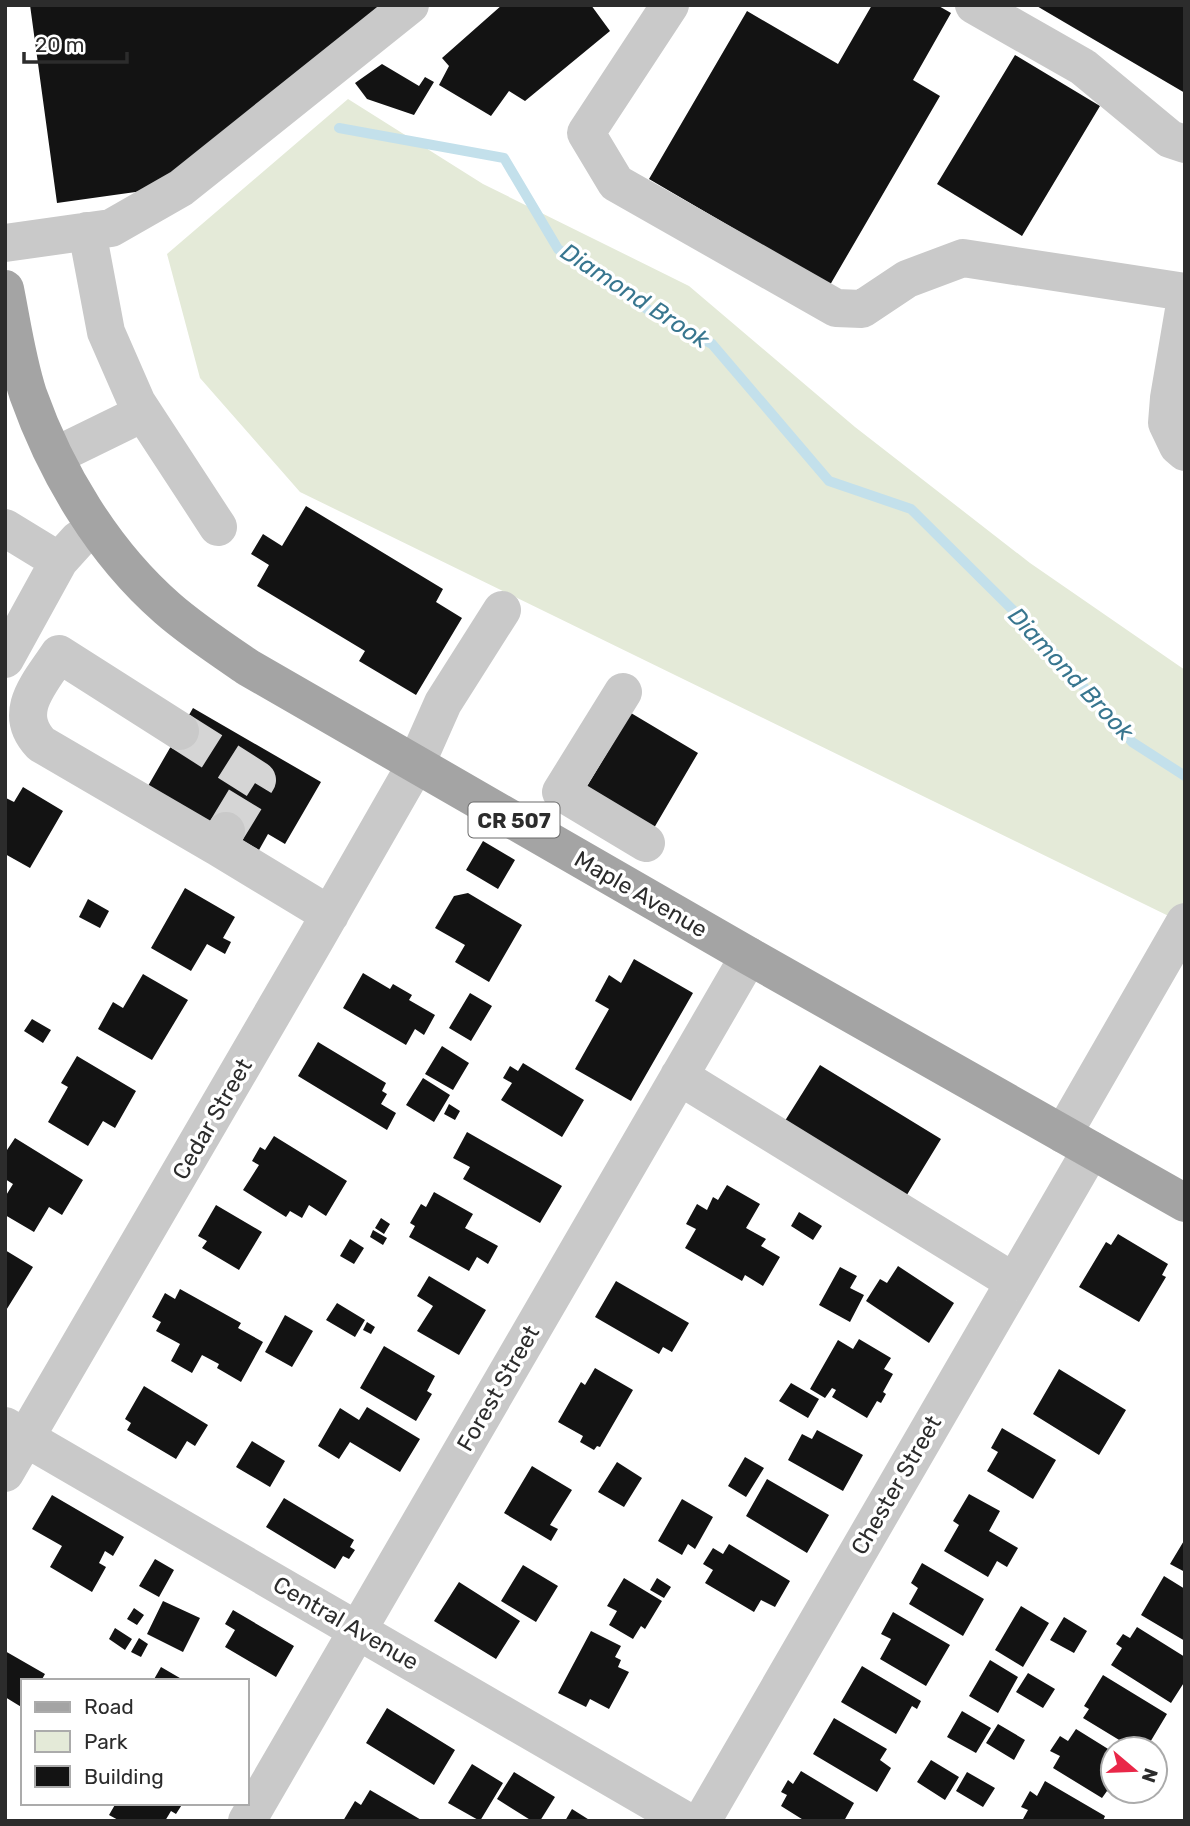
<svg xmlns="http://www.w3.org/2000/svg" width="1190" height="1826" viewBox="0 0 1190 1826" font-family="Rubik,sans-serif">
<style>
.green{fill:#e4ead8}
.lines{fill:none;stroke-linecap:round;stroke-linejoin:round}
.stream{stroke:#c3e0eb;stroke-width:10}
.building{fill:#131313}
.minor-tunnel{stroke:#d5d5d5;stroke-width:38;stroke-dasharray:38 19;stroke-linecap:butt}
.minor{stroke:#c9c9c9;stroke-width:38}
.major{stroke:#a4a4a4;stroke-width:38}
.labels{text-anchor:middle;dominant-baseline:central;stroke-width:7;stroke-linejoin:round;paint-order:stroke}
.shield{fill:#fff;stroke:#6b6b6b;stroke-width:2}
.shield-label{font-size:21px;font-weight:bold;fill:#2c2c2c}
.street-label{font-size:23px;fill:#2c2c2c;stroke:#fff}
.water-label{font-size:24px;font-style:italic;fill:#38768f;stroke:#fff}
</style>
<rect width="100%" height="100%" fill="#fff"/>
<path class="green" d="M348,99l135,85 206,102 166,141 175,136 155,107v254l-885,-432 -100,-114 -33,-124z"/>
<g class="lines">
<path class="stream" d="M339,128l165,30 54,91 89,60 65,35 117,137 82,28 128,127 93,106 53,34"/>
</g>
<path class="building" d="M30,5h357l-223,183 -107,15z
M502,5h89l19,26 -85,70 -16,-10 -18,25 -52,-31 10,-19 -7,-8z
M872,5h65l14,8 -38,67 27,16 -110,189 -181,-106 98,-168 91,53z
M1035,5h150v88z
M1015,55l85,51 -78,130 -85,-52z
M382,64l37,22 6,-9 9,5 -20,33 -47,-16 -12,-16z
M306,506l137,83 -7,13 26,16 -46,77 -57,-34 6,-10 -108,-65 12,-21 -18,-11 12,-20 19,12z
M193,708l128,74 -36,62 -17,-10 -9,16 -111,-64z
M631,713l67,40 -44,75 -68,-40z
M23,787l40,24 -33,57 -25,-14v-55l1,-1 8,4z
M483,841l32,19 -17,29 -32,-19z
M185,888l50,29 -12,21 8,4 -6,12 -18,-10 -16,27 -40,-23z
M468,893l54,32 -33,57 -34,-20 10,-17 -30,-17 19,-32z
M88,899l21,12 -9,17 -21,-11z
M634,959l59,34 -62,108 -56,-32 34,-60 -14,-8 14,-26 12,8z
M363,973l27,16 3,-5 19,11 -3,5 26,15 -11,20 -9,-6 -9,16 -63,-37z
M143,974l45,26 -36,60 -54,-31 15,-27 10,6z
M470,993l22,13 -21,35 -22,-13z
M32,1019l19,11 -8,13 -19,-12z
M318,1042l68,41 -4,8 5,3 -6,10 15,9 -9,17 -89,-54z
M442,1046l27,17 -16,27 -28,-16z
M77,1056l59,35 -21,37 -12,-7 -15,25 -40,-24 20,-35 -7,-4z
M523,1063l61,37 -22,37 -61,-37 11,-17 -9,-5 7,-12 8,5z
M820,1065l121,74 -36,59 -122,-74z
M423,1078l27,17 -16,27 -28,-17z
M449,1104l11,7 -5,9 -11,-6z
M467,1132l95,54 -22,37 -77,-44 7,-12 -17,-9z
M274,1136l73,45 -21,35 -17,-11 -7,13 -12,-7 -4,6 -43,-27 16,-25 -7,-4 8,-14 5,3z
M15,1138l68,42 -21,35 -13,-8 -15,25 -29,-17v-18l8,-13 -8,-5v-26z
M727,1185l33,19 -14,24 20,11 -5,7 19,11 -17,29 -18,-11 -3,6 -57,-33 11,-19 -10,-5 11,-20 10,6 6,-13 5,3z
M434,1192l39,22 -8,14 33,18 -10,18 -11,-7 -8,14 -60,-34 6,-11 -5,-3 11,-19 5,3z
M216,1205l46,27 -23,38 -37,-22 5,-7 -9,-5z
M799,1212l23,14 -9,14 -22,-14z
M381,1218l9,6 -6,10 -9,-6z
M373,1230l14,8 -4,7 -13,-8z
M1118,1234l50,30 -6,11 4,2 -27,45 -60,-35 27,-45 5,3z
M350,1239l14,9 -10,16 -14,-8z
M5,1250l28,17 -28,45z
M898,1266l56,37 -25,40 -63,-42 14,-22 7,4z
M840,1267l17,9 -7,12 14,7 -14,27 -31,-17z
M429,1276l57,34 -27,45 -42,-24 16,-25 -16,-10z
M616,1281l73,42 -17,29 -9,-5 -4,7 -64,-37z
M180,1289l61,34 -3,5 25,14 -22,40 -24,-14 2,-4 -17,-9 -10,18 -21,-12 9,-17 -24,-13 5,-9 -9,-5 13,-24 10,6z
M337,1303l28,17 -10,17 -29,-17z
M285,1315l28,16 -21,36 -27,-15z
M367,1322l8,5 -4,7 -8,-4z
M859,1339l32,19 -7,11 9,5 -10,18 3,2 -5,9 -4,-2 -10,17 -35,-21 4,-7 -4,-2 -7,10 -15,-9 28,-49 15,9z
M384,1346l51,30 -8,15 5,3 -16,27 -56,-33z
M595,1368l38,22 -33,57 -3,-1 -3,4 -14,-8 3,-6 -25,-14 23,-40 4,3z
M1059,1369l67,41 -27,45 -66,-41z
M791,1383l28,16 -11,19 -29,-17z
M144,1386l64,39 -13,21 -8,-5 -11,18 -49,-29 4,-7 -6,-4z
M367,1407l53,32 -20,33 -50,-30 -11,17 -21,-13 22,-38 19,12z
M1002,1428l54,32 -23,39 -46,-28 11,-19 -7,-4z
M817,1430l46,25 -20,36 -55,-31 14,-26 10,5z
M252,1441l33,20 -15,26 -34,-20z
M745,1457l19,11 -18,29 -18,-11z
M617,1462l25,16 -18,29 -26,-15z
M532,1466l40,24 -22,35 8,4 -7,12 -47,-28z
M767,1479l62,36 -22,38 -61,-37z
M969,1494l31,17 -11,20 29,17 -11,19 -10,-6 -9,16 -44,-26 15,-26 -6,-4z
M52,1495l72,42 -11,19 -8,-5 -6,12 7,4 -14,25 -42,-25 12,-21 -30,-17z
M284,1498l70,42 -4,7 5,3 -6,9 -6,-3 -8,13 -69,-42z
M682,1499l31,18 -18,32 -7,-5 -6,11 -24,-14z
M1185,1539v33l-15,-8z
M729,1544l61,37 -15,26 -14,-7 -7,12 -49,-29 8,-13 -10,-6 10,-16 10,6z
M155,1559l19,11 -15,27 -20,-11z
M922,1563l62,36 -21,37 -54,-32 9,-16 -7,-5z
M523,1565l35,21 -22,36 -35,-21z
M1164,1576l21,13v52l-44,-26z
M624,1578l38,23 -17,28 -4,-3 -8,13 -24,-14 8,-14 -10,-5z
M657,1578l14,9 -7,11 -14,-8z
M459,1582l61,39 -24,38 -62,-38z
M163,1601l37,17 -17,34 -36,-18z
M1021,1606l28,17 -26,44 -28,-17z
M134,1608l10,7 -7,10 -10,-6z
M233,1610l61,36 -18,31 -51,-30 10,-17 -10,-6z
M893,1612l57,33 -24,41 -46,-27 11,-20 -10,-5z
M1064,1617l23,14 -13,22 -24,-13z
M1137,1627l48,30v24l-14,22 -60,-38 11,-17 -6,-4 7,-10 7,4z
M115,1628l17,11 -7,11 -16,-11z
M591,1631l30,15 -6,11 6,3 -3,7 11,5 -20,37 -19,-10 -4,8 -28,-14z
M139,1638l9,6 -7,13 -10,-5z
M5,1651l40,23 -4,7h-18v27l-18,-11z
M990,1660l28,17 -20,36 -29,-17z
M862,1666l59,35 -4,8 -5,-3 -16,28 -55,-32z
M161,1667l24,14h-32z
M1028,1673l27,16 -12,19 -27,-16z
M1103,1675l64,39 -21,35h-12l-51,-31 6,-9 -5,-3z
M387,1708l68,42 -21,35 -68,-42z
M962,1711l29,17 -15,25 -29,-16z
M834,1718l53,31 -7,11 11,8 -14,24 -64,-38z
M998,1724l27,16 -11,20 -28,-17z
M1076,1729l37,23v39h6l-3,6 -9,-6 -5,7 -49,-30 7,-12 -10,-5 10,-15 8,5z
M931,1760l28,17 -14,23 -28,-18z
M472,1764l31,19 -23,38 -32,-18z
M801,1771l53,32 -10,18h-39l-24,-15 6,-11 -6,-3 7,-12 5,4z
M514,1772l41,25 -15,24h-8l-35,-22z
M967,1772l28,16 -12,19 -27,-16z
M1045,1781l60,35 -2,5h-77l-3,-2 5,-9 -7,-3 9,-16 7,5z
M370,1790l53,31h-80l12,-20 6,4z
M116,1803h67l-7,11 -5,-3 -6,10h-45l-11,-6z
M572,1809l19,12h-26z"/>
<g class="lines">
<path class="minor-tunnel" d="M180,731l77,49 -31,51"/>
<path class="minor" d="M670,5l-84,128 30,50 220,125 26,1 45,-30 56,-21 222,34
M974,5l109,62 87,72 15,5
M87,231l19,101 31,71 81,124
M5,243l106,-15 70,-40 229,-183
M1185,304l-16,94 -2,25 11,23 7,6
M55,456l88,-43
M5,528l54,33
M5,659l54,-98 19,-21 17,-12
M623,692l-62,100 85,51
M180,731l-121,-77c-19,29 -48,58 -18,90l175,102 10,-15
M216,846l114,69
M679,1076l335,206
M1063,1134l122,-212
M5,1426l681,395
M5,1473l309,-531 102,-178 27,-61 59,-93
M247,1821l502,-865
M702,1821l389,-671"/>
<path class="major" d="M5,289c7,35 12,71 23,105 28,79 75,158 139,214 25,22 54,41 82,60l500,288 436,247"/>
</g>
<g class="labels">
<rect class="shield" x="468.5" y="802.5" width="91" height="35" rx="5"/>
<g class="shield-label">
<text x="514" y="820">CR 507</text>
</g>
<g class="street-label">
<text transform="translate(641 894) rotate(30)">Maple Avenue</text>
<text transform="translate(212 1119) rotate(-60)">Cedar Street</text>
<text transform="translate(498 1388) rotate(-60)">Forest Street</text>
<text transform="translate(896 1485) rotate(-60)">Chester Street</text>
<text transform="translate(346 1623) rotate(30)">Central Avenue</text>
</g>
<g class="water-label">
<text transform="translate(635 296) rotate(33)">Diamond Brook</text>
<text transform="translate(1071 674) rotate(47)">Diamond Brook</text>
</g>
</g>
<rect width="1190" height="1826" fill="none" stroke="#2c2c2c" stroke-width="14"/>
<rect x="21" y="1679" width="228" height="126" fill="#ffffff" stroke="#ababab" stroke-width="2"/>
<rect x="35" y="1702" width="35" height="10" fill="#a4a4a4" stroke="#ababab" stroke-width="2"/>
<text x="84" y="1714" font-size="21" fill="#2c2c2c">Road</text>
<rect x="35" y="1731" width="35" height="21" fill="#e4ead8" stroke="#ababab" stroke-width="2"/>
<text x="84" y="1749" font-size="21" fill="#2c2c2c">Park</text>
<rect x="35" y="1766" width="35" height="21" fill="#131313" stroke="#ababab" stroke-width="2"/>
<text x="84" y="1784" font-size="21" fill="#2c2c2c">Building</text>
<g transform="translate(1134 1770) rotate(109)"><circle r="33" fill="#ffffff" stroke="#ababab" stroke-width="2"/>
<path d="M0-5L12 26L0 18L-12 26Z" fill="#e92748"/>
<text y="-10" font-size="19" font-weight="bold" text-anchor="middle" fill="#2c2c2c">N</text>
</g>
<path d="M24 52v10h103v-10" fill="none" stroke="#2c2c2c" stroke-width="3.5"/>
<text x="35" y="52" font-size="21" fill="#2c2c2c" stroke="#ffffff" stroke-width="5" paint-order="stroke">20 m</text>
</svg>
